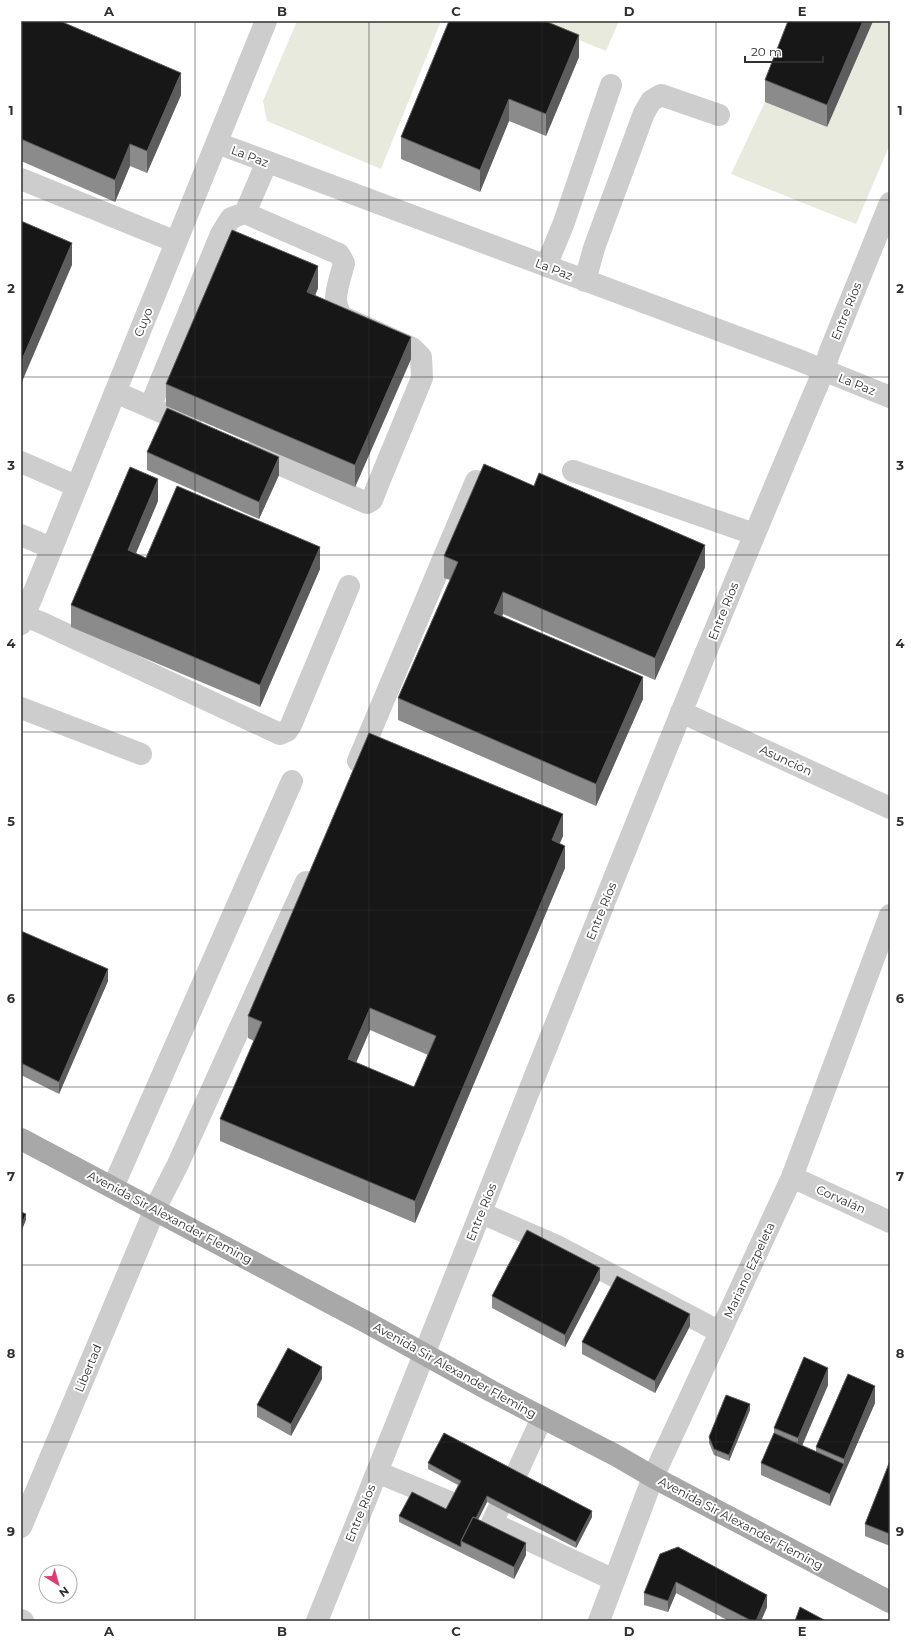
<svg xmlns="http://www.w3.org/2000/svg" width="911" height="1642" viewBox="0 0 911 1642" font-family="Montserrat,sans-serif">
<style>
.green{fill:#e7eadc}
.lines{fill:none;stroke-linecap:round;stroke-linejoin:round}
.minor{stroke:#cdcdcd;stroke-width:22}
.major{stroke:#a8a8a8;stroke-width:22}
.wall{fill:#8b8b8b;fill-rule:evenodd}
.shaded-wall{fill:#5d5d5d}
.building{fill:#171717;stroke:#5d5d5d;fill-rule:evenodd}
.grid{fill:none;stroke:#303030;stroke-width:1;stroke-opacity:0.55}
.labels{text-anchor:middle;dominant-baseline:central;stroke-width:4;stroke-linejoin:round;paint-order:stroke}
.street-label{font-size:12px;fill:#303030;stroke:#fff}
.neatline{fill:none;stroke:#303030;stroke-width:1.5}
.grid-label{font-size:13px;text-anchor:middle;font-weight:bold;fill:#303030}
</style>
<rect width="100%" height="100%" fill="#fff"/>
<path class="green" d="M297,21h144l-60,148 -114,-48 -4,-20z
M532,21h87l-13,30z
M872,21h18v123l-34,80 -125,-50 34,-72 62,25z"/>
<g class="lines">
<path class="minor" d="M217,143l579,216 94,38
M21,179l155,63
M245,213l22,-51
M546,266l17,-41 48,-140
M585,281l9,-33 50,-135 7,-12 10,-6 58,20
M115,392l76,33
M150,407l71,-173 10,-16 14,-5 94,41 5,9c-4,18 -15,39 -1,54l69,31 9,9 1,21 -45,109 -5,13 -5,3 -115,-51
M21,462l55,24
M573,471l181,63
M21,535l30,13
M24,616l16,6 240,112 7,-3 4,-6 58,-139
M21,624l245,-603
M21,708l120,46
M681,712l209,96
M358,761l118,-280
M792,1177l98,45
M113,1187l179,-406
M481,1213l74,32 165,87
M377,1473l12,4 63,26
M515,1477l27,-59
M499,1508l-7,15 122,57
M21,1527l134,-318 23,-45 128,-282
M21,1620l2,1
M317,1621c169,-417 330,-837 507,-1251l6,-19 60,-148
M599,1621l54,-144 139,-300 98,-262"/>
<path class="major" d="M21,1139l347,184 123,68 126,65 36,21 237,125"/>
</g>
<path class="wall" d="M21,21l160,74 -34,78 -17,-7 -15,36 -94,-41z
M873,21l-46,106 -62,-25v-22z
M579,57l-33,79 -37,-15 -29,71 -79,-33v-22z
M318,288l-3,8 96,63 -56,128 -189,-81v-22z
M147,452l132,23 -20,44 -112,-49z
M158,501l-22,52 10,5 174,11 -60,138 -189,-80v-22z
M444,556l261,11 -50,113 -152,-66 -1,2 141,83 -47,107 -198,-86v-22l52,-118 -6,-2z
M563,836l-4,8 6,24 -150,355 -195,-82v-22l34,-78 -6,-3v-22zM370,1030l58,25 -14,32 -58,-24z
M21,931l87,50 -49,113 -38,-19z
M600,1280l-35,67 -73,-39v-12z
M690,1326l-35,67 -73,-39v-12z
M322,1379l-31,57 -34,-19v-12z
M828,1385l-26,61 14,6v-5l59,-44 -45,103 -69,-31v-12l13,-30v-5z
M750,1410l-21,51 -15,-6 -5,-12v-6z
M890,1461v85l-25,-10v-12z
M428,1463l164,54 -16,31 -89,-46 -9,17 48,36 -12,24 -115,-57v-6l47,-7 12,-24 -30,-16z
M660,1554l107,53 -6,14h-32l-53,-28 -8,19 -24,-7v-12z"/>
<path class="shaded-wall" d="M863,21h10l-46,106v-22z
M579,35v22l-33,79v-22z
M181,73v22l-34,78v-22z
M509,99v22l-29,71v-22z
M130,144v22l-15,36v-22z
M72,243v22l-51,119v-22z
M318,266v22l-11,26v-22z
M411,337v22l-56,128v-22z
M279,457v18l-20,44v-17z
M158,479v22l-30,71v-22z
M705,545v22l-50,113v-22z
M320,547v22l-60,138v-22z
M503,592v22l-9,21v-22z
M643,677v22l-47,107v-22z
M563,814v22l-11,26v-22z
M565,846v22l-150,355v-22z
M108,969v12l-49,113v-12z
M370,1008v22l-22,51v-22z
M26,1214v6l-5,12v-6z
M600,1268v12l-35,67v-12z
M690,1314v12l-35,67v-12z
M322,1367v12l-31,57v-12z
M828,1368v17l-30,70v-17z
M875,1386v17l-45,103v-12l14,-30v-5z
M750,1404v6l-21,51v-6z
M487,1496v6l-21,42 -3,-2z
M592,1511v6l-16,31v-6z
M526,1543v12l-12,24v-12z
M676,1582v11l-8,19v-11z
M767,1595v12l-6,14h-5z"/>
<path class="building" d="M21,21h39l121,52 -34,78 -17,-7 -15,36 -94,-41z
M449,21h96l34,14 -33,79 -37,-15 -29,71 -79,-33z
M788,21h75l-36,84 -62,-25z
M21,221l51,22 -51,119z
M232,230l86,36 -11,26 104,45 -56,128 -189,-81z
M167,408l112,49 -20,45 -112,-50z
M484,464l50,22 5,-13 166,72 -50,113 -152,-66 -9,21 149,64 -47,107 -198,-86 60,-136 -14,-6z
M130,467l28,12 -30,71 18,8 31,-72 143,61 -60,138 -189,-80z
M369,733l194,81 -11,26 13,6 -150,355 -195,-82 42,-97 -14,-6zM370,1008l66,28 -22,51 -66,-28z
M21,931l87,38 -49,113 -38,-19z
M21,1212l5,2 -5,12z
M527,1230l73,38 -35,67 -73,-39z
M617,1276l73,38 -35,67 -73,-39z
M288,1348l34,19 -31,57 -34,-19z
M804,1357l24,11 -30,70 -24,-10z
M848,1374l27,12 -31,73 -28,-12z
M726,1395l24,9 -21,51 -15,-6 -5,-12z
M444,1433l148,78 -16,31 -89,-46 -11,22 -3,-1 -12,24v6l-62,-31 13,-24 34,17 15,-28 -33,-18z
M774,1433l70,31 -14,30 -69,-31z
M890,1461v73l-25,-10z
M473,1517l53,26 -12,24 -53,-26z
M678,1547l89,48 -11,26h-4l-76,-39 -8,19 -24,-8 16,-39z
M800,1607l26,14h-31z"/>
<path class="grid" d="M195,21v1600M369,21v1600M542,21v1600M716,21v1600M21,200h869M21,377h869M21,555h869M21,732h869M21,910h869M21,1087h869M21,1265h869M21,1442h869"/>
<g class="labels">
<g class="street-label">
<text transform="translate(250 156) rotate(21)">La Paz</text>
<text transform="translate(554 269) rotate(21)">La Paz</text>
<text transform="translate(846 311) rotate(-68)">Entre Ríos</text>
<text transform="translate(143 322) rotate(-68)">Cuyo</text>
<text transform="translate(857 384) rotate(22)">La Paz</text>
<text transform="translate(723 611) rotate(-68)">Entre Ríos</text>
<text transform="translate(786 760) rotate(25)">Asunción</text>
<text transform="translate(601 911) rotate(-68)">Entre Ríos</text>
<text transform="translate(841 1199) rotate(24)">Corvalán</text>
<text transform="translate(481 1212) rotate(-68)">Entre Ríos</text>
<text transform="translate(170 1217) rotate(28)">Avenida Sir Alexander Fleming</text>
<text transform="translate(749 1270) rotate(-65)">Mariano Ezpeleta</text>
<text transform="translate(88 1368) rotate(-67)">Libertad</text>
<text transform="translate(455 1370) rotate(29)">Avenida Sir Alexander Fleming</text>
<text transform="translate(360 1513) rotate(-68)">Entre Ríos</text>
<text transform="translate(741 1523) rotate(28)">Avenida Sir Alexander Fleming</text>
</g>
</g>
<rect width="911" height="1642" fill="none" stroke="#ffffff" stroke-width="44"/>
<g transform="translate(58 1584) rotate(143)"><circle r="19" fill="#ffffff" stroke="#acacac"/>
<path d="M0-3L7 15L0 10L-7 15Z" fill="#e03973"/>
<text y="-6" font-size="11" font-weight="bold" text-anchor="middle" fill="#303030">N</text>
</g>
<path d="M745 56v6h78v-6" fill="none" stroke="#303030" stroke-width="2"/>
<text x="751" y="56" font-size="12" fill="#303030" stroke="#ffffff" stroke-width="3" paint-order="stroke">20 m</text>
<rect x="22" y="22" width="867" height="1598" class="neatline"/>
<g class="grid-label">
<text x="109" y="16">A</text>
<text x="282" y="16">B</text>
<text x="456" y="16">C</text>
<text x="629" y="16">D</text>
<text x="802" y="16">E</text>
<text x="11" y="115">1</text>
<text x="900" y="115">1</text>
<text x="11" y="293">2</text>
<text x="900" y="293">2</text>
<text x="11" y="470">3</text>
<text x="900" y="470">3</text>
<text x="11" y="648">4</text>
<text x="900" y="648">4</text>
<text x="11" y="826">5</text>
<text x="900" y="826">5</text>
<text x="11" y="1003">6</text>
<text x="900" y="1003">6</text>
<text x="11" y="1181">7</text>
<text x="900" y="1181">7</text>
<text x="11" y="1358">8</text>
<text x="900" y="1358">8</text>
<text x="11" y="1536">9</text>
<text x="900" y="1536">9</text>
<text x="109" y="1636">A</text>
<text x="282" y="1636">B</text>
<text x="456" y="1636">C</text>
<text x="629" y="1636">D</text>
<text x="802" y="1636">E</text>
</g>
</svg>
